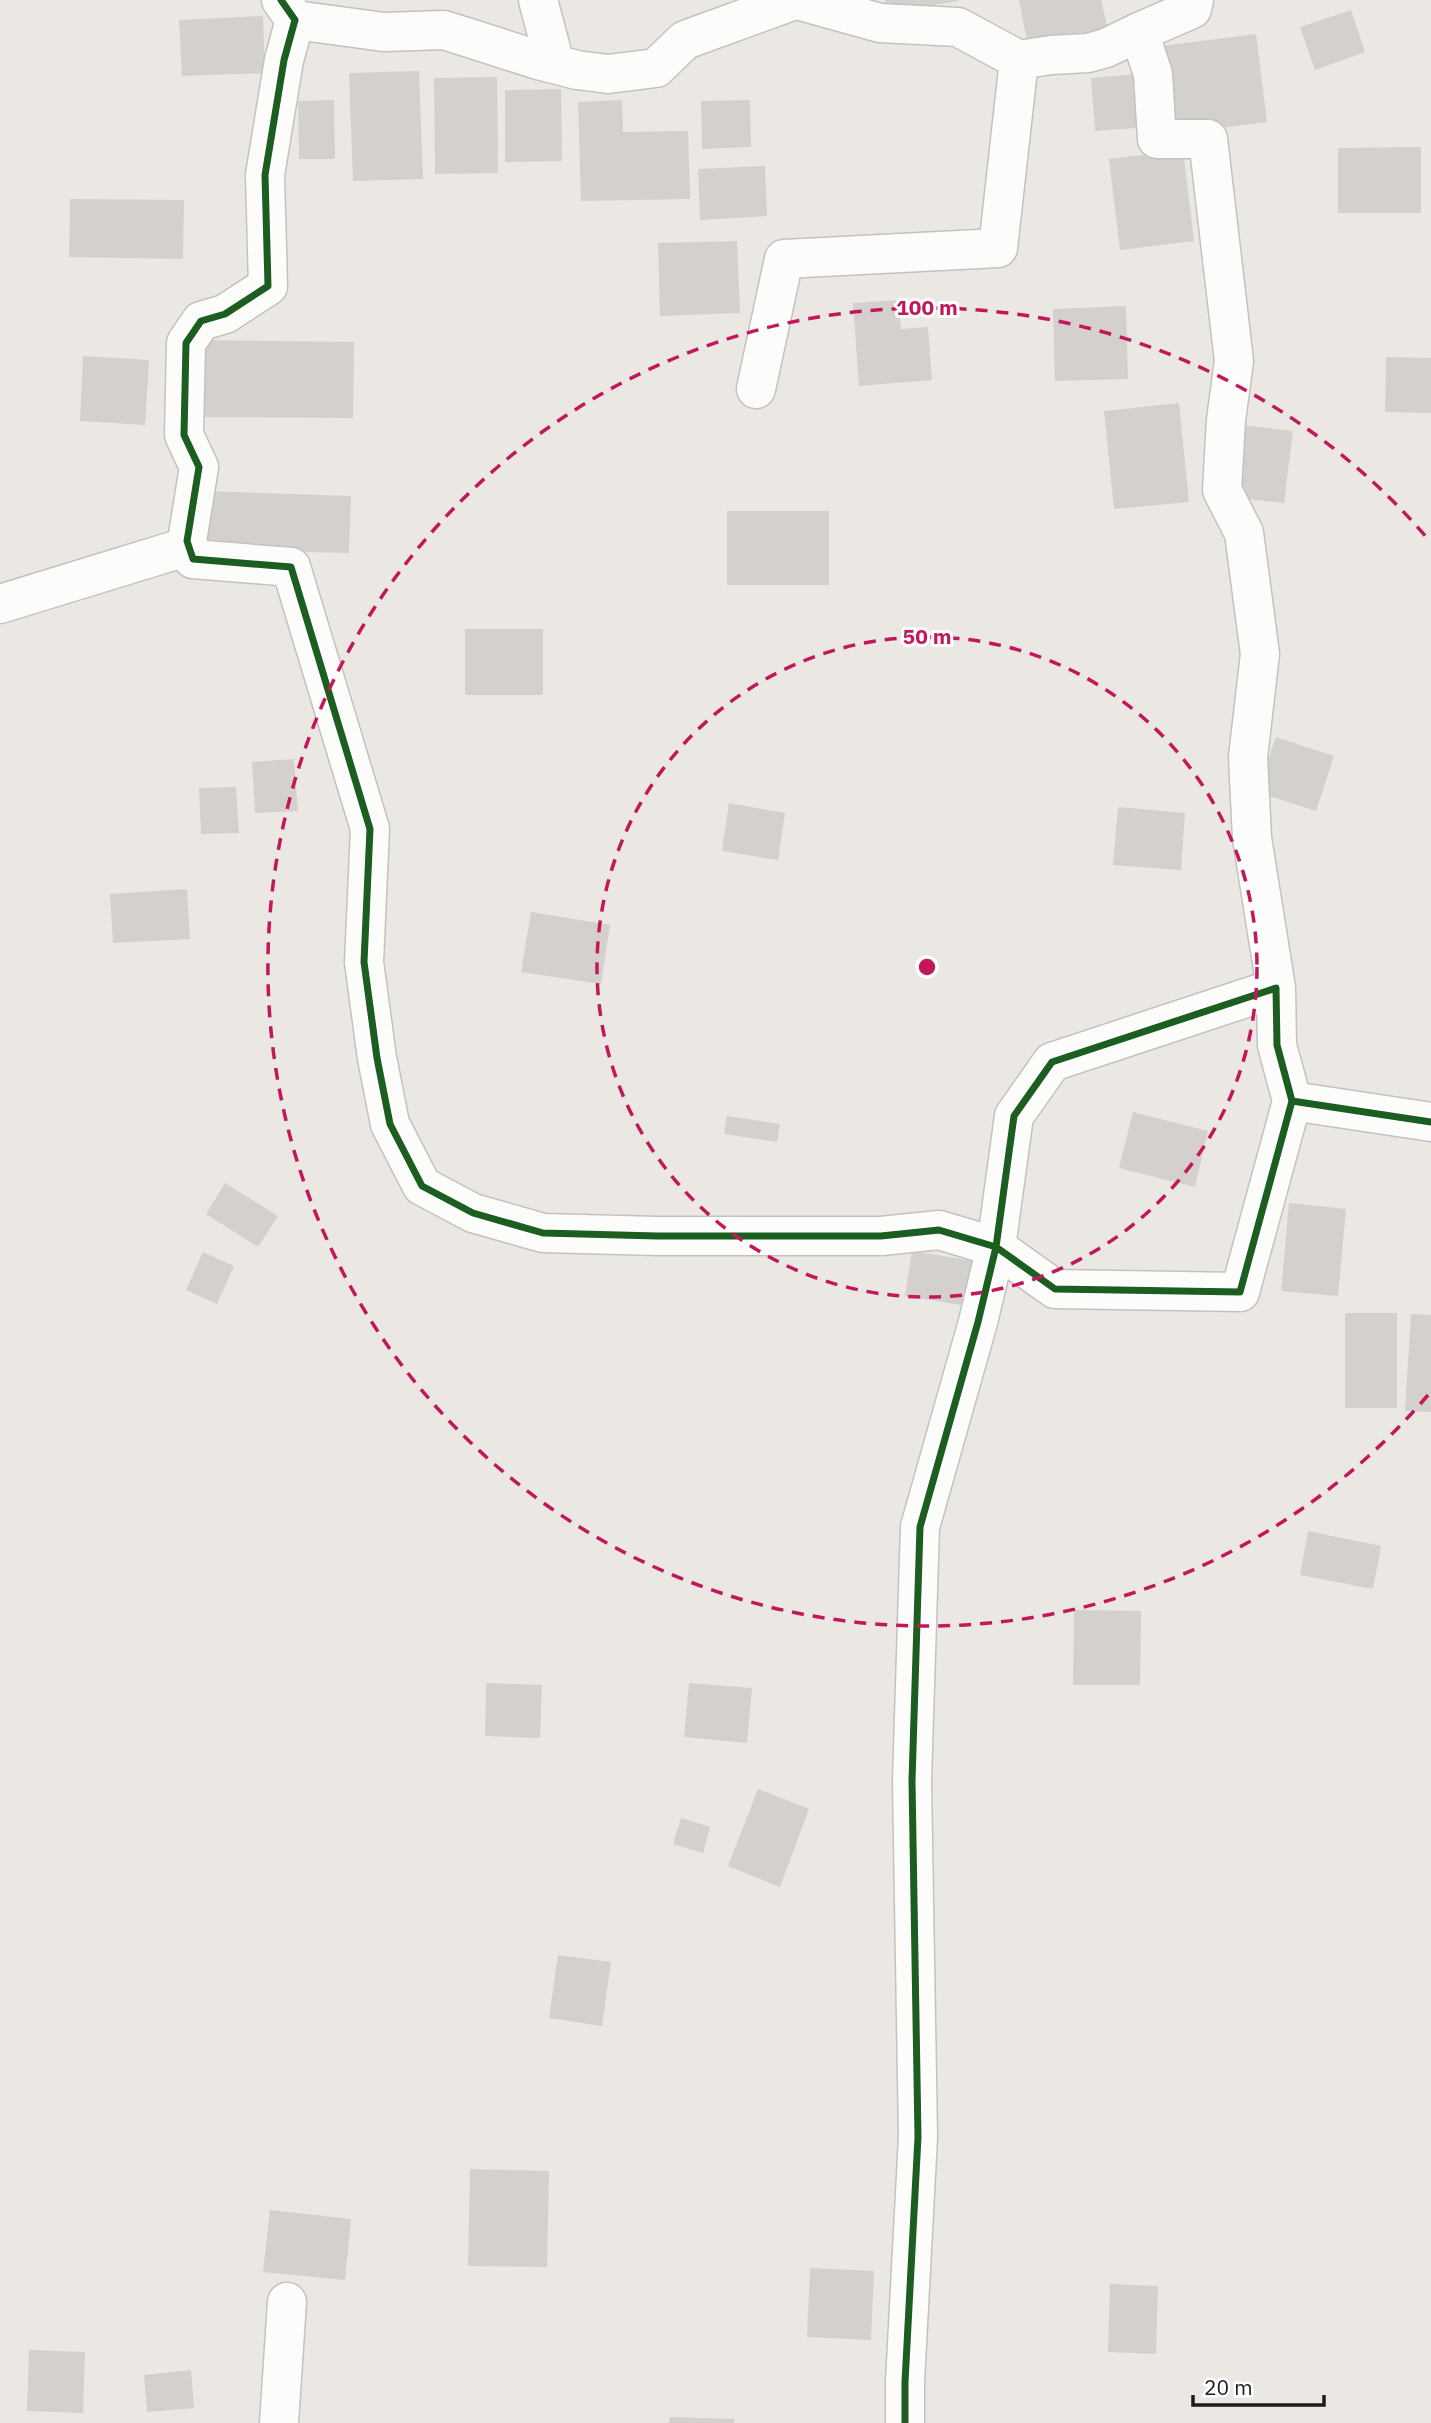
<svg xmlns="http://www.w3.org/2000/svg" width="1431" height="2423" viewBox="0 0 1431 2423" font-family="'IBM Plex Sans',sans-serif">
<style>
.building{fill:#d3d0cd}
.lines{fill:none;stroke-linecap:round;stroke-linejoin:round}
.minor-casing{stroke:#c3c2c0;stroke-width:41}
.minor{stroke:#fcfcfb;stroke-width:38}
.cycleway-casing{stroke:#fff;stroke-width:11}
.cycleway{stroke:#1b5e20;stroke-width:7}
.ring{fill:none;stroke:#c2185b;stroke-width:3.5;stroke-dasharray:12 9}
.centre{fill:#c2185b;stroke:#fff;stroke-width:3.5}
.ring-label{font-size:21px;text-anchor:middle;font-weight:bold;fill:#c2185b;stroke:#fff;stroke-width:6;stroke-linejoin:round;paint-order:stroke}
</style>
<rect width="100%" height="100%" fill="#ebe8e4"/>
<path class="building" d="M885,0h73v1l-71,12z
M1019,0h82l8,35 -80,16z
M1351,10l14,42 -50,18 -15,-43z
M263,16l2,57 -83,3 -3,-56z
M1256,34l11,88 -102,13 -11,-88z
M419,71l4,108 -70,2 -4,-108z
M1146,73l4,54 -55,4 -4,-53z
M497,77l1,96 -63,1 -1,-96z
M561,89l1,72 -57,1v-72z
M334,100l1,59h-36l-1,-58z
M622,100l1,32 65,-1 2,68 -109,2 -3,-99z
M750,100l1,47 -49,2 -1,-48z
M1421,147v66h-83v-65z
M1183,150l11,91 -74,9 -11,-91z
M765,166l2,50 -67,4 -2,-51z
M70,199l114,1 -1,59 -114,-2z
M737,241l3,72 -80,3 -2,-73z
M899,300l2,29 27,-2 4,53 -73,6 -6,-83z
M1126,306l2,73 -73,2 -2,-72z
M199,340l155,2 -1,76 -155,-1z
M83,356l66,4 -4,65 -65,-4z
M1386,357l45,1v55l-46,-1z
M1179,403l10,99 -75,7 -10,-98z
M1240,425l53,6 -9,72 -53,-6z
M206,491l145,5 -2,57 -145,-4z
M727,511h102v74h-102z
M465,629h78v66h-78z
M1276,737l58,19 -18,55 -59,-19z
M294,759l4,52 -43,2 -3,-51z
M236,787l3,46 -38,1 -2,-46z
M729,803l56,10 -7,47 -56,-9z
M1118,807l67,6 -4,57 -68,-5z
M187,889l3,50 -77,4 -3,-49z
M531,912l79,13 -9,59 -80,-12z
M1133,1112l75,19 -13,56 -76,-19z
M727,1116l53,8 -3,18 -53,-8z
M225,1183l53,33 -20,31 -52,-33z
M1289,1203l57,6 -8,87 -57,-5z
M912,1251l68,11 -6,45 -69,-11z
M203,1252l31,14 -17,38 -31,-14z
M1345,1313h52v95h-52z
M1411,1314l20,1v97l-26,-1z
M1308,1531l73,15 -8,43 -73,-14z
M1074,1610l67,1 -1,74h-67z
M486,1683l56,2 -2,53 -55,-2z
M689,1683l63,5 -5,55 -63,-6z
M758,1789l51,20 -29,78 -52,-21z
M681,1818l29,9 -7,26 -30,-9z
M558,1955l53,7 -9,64 -53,-8z
M470,2169l79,2 -2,96 -79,-1z
M270,2210l81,9 -6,61 -82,-8z
M810,2268l64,3 -3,69 -64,-3z
M1110,2284l48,2 -2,68 -48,-2z
M29,2350l56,2 -2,61 -56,-2z
M191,2370l3,38 -47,4 -3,-37z
M670,2417l64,2v4h-65z"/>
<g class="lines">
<g class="minor-casing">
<path id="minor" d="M281,0l14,20 -11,40 -19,115 3,111 -43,28 -24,7 -15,22 -2,92 15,32 -12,74 6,18 98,8 79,262 -6,133 13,96 13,66 32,62 51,27 70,20 114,3h224l58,-6 57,17 18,-131 38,-54 224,-74 1,57 15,56
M538,0l17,64
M797,0l83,23 78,4 61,33 32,-5 37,-2 18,-5 33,-16
M1194,0l-2,9 -53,23 14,42 4,65h51l26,222 -8,59 -4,70 22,43 16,121 -12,103 4,81 24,150
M295,20l89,12 60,-2 94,30 39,10 31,4 48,-6 29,-28 110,-40
M756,389l28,-130 214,-11 21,-188
M0,604l189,-58
M279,2423l8,-121
M905,2423v-41l13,-245 -6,-356 8,-254 58,-205 18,-75 59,42 185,3 52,-191 139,21"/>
</g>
<use href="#minor" class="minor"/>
<g class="cycleway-casing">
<path id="cycleway" d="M281,0l14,20 -11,40 -19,115 3,111 -43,28 -24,7 -15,22 -2,92 15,32 -12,74 6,18 98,8 79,262 -6,133 13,96 13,66 32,62 51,27 70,20 114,3h224l58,-6 57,17 18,-131 38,-54 224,-74 1,57 15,56
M905,2423v-41l13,-245 -6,-356 8,-254 58,-205 18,-75 59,42 185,3 52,-191 139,21"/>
</g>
<use href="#cycleway" class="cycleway"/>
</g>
<g class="ring">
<circle cx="927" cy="967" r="330"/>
<path d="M1428 1395A659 659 0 1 1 1428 539"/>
</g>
<circle cx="927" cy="967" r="10" class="centre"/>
<g class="ring-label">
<text x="927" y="315">100 m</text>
<text x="927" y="644">50 m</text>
</g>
<path d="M1193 2395v10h131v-10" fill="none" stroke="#1c1c1c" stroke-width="3.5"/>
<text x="1204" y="2395" font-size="21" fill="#1c1c1c" stroke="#ffffff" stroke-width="5" paint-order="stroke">20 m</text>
</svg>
